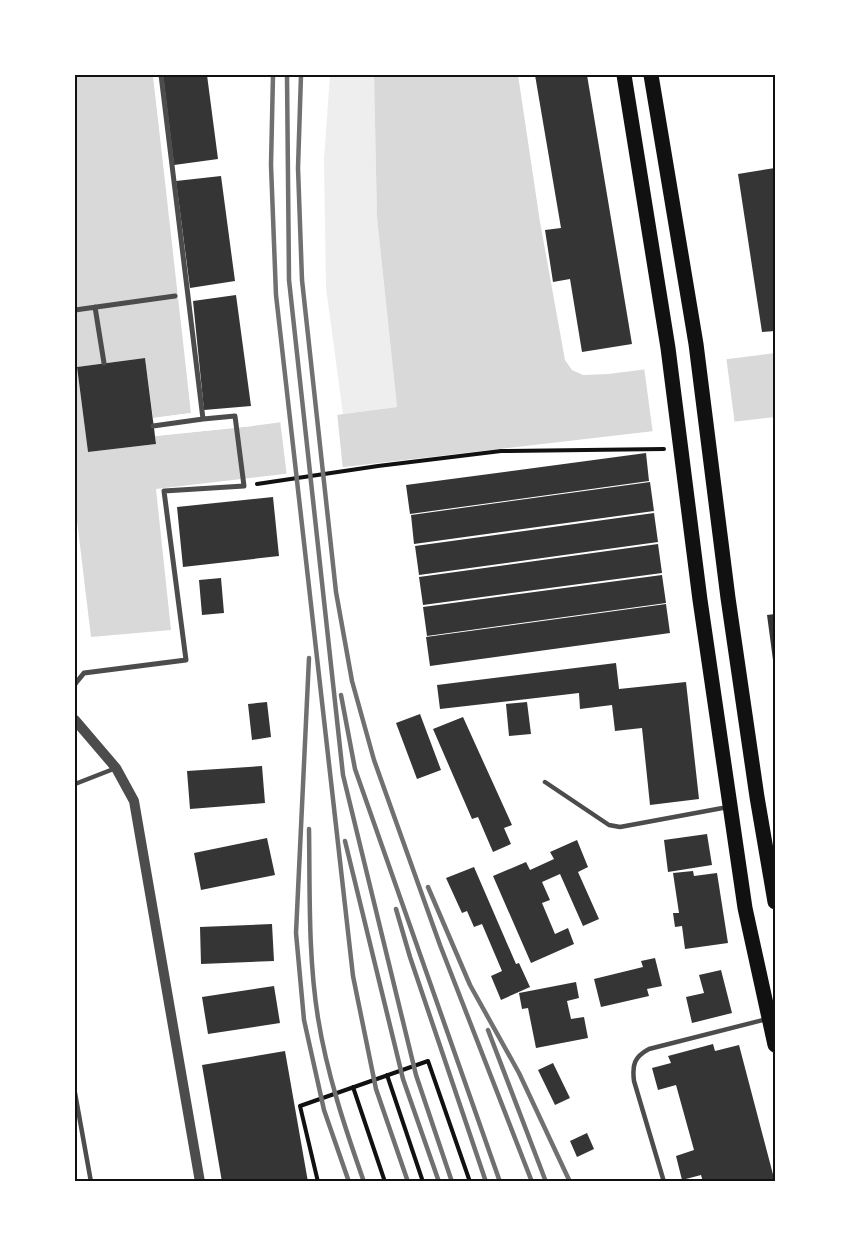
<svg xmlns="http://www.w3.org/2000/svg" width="850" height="1257" viewBox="0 0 850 1257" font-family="Barlow,sans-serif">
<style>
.green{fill:#eee}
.water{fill:#d9d9d9}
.pier{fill:#fff}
.building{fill:#353535}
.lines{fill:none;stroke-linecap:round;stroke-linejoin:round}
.path{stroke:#111;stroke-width:4}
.service{stroke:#4c4c4c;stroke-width:4.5}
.pedestrian{stroke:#4c4c4c;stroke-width:5}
.tertiary{stroke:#4c4c4c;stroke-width:10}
.primary{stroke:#111;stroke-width:15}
.rail{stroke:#707070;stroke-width:4.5}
.neatline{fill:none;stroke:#111;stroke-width:2}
</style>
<rect width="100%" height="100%" fill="#fff"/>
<path class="green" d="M330,75h44l3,143 20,189 -54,7 -17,-126 -2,-128z"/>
<path class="water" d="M75,75h78l38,338 -38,5 2,18 98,-10 144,-19 -20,-189 -3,-143h144l22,147 25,138 7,10 11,5 25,-1 167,-21v64l-619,72 15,141 -80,7 -16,-133z"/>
<path class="pier" d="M153,75h3l27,227 11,112 -2,2 -39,5 1,12 99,-10v3l-98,10 1,8 -68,8 -11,-85 68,-9 8,60 38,-5 -11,-110z
M726,356l9,69 -82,9 -9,-67z
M337,412l6,58 -56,7 -7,-57z"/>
<path class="building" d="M163,75h44l11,84 -44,6z
M535,75h52l45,269 -50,8 -12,-73 -17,3 -8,-52 16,-2z
M775,168v163l-13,1 -24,-158z
M221,176l14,105 -45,7 -14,-107z
M236,295l15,111 -47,4 -11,-109z
M145,358l11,86 -68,8 -11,-85z
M646,453l3,28 -239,33 -4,-29z
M650,482l4,29 -240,33 -3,-29z
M273,497l6,59 -96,11 -6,-60z
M654,513l4,29 -239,33 -4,-29z
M658,544l4,29 -239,32 -4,-28z
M662,575l4,28 -239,33 -4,-29z
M221,578l3,35 -22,2 -3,-35z
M666,604l4,29 -240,33 -4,-29z
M775,614v46h-2l-6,-45z
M616,663l3,26 67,-7 13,117 -49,6 -8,-77 -27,3 -3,-26 -32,4 -1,-16 -139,16 -3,-24z
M267,702l4,35 -19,3 -4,-36z
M527,702l4,32 -22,2 -3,-32z
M420,714l21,56 -24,9 -21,-56z
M463,717l49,108 -8,3 7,16 -18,8 -15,-35 -6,2 -39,-90z
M262,766l3,37 -75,6 -3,-38z
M707,834l5,31 -44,7 -4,-32z
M267,838l8,37 -74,15 -7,-37z
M577,840l11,27 -10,5 21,47 -16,7 -23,-52 -18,8 8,18 -8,3 13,31 13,-6 6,16 -43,19 -38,-87 33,-14 4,8 24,-11 -4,-7z
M474,867l42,97 3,-1 11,24 -29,13 -10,-24 11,-5 -20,-47 -8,3 -7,-16 -5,2 -16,-35z
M693,871l1,5 23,-3 11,70 -43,6 -3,-23 -7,1 -2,-14h6l-6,-40z
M272,924l2,37 -73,3 -1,-37z
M655,958l7,28 -15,3 2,7 -48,11 -7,-28 49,-12 -2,-6z
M721,970l11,43 -40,10 -6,-26 18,-4 -5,-18z
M576,982l3,16 -12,3 4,18 13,-2 4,21 -52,10 -8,-40 -6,1 -3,-16z
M274,986l6,37 -72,11 -6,-37z
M713,1044l2,7 24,-6 36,137h-72l-2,-7 -19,5 -6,-24 18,-6 -18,-65 -18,5 -6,-22 19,-5 -3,-7z
M285,1051l23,131h-86l-20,-117z
M553,1063l17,35 -15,7 -17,-35z
M587,1133l7,16 -17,8 -7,-16z"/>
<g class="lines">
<path class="path" d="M257,484l121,-18 123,-15 163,-2
M387,1075l36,107
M353,1087l32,95
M318,1182l-18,-76 128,-45 42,121"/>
<path class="service" d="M545,782l64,43 11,2 108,-20
M75,784l41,-16
M75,1093l16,89
M664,1182l-30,-101c-2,-16 0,-24 15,-32l118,-30"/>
<path class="pedestrian" d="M95,307l9,56
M75,310l100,-14
M153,426l50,-7
M75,684l9,-11 102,-13 -22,-169 80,-5 -9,-70 -32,3 -42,-344"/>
<path class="tertiary" d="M75,720l41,48 18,33 66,381"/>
<path class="primary" d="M624,75l44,273 32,252 45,308 30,137
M651,75l45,269 32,254 29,199 18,105"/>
<path class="rail" d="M273,75l-2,90 5,130 77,681 23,113 32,93
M287,75l2,205 54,495 73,300 36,107
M301,75l-3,93 4,112 34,312 16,89 22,79 66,185 92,237
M309,658l-13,275 8,87 20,90 25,72
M341,695l14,74 145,413
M309,829c1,62 -1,127 9,189 9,56 27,110 46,164
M345,841l58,238 36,103
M428,887l42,98 49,88 51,109
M396,909l14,48 76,225
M488,1030l58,152"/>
</g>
<rect width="850" height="1257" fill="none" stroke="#ffffff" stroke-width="153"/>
<rect x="76" y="76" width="698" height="1104" class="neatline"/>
</svg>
